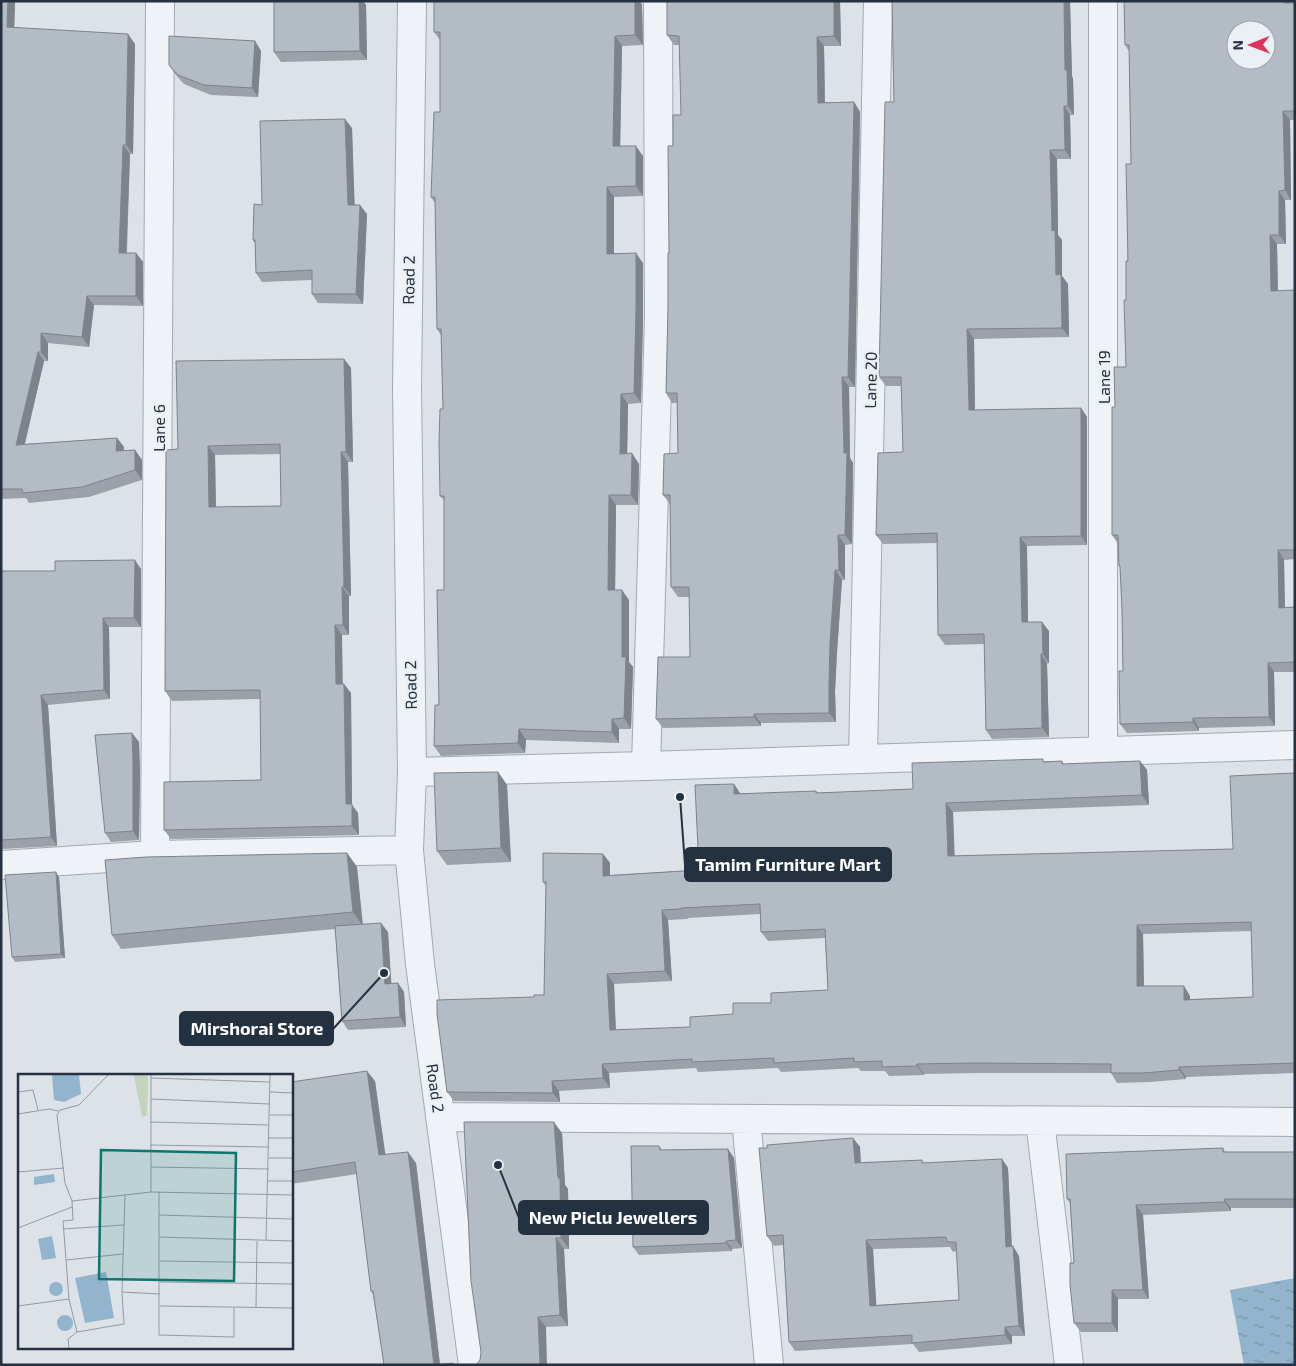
<svg xmlns="http://www.w3.org/2000/svg" width="1296" height="1366" viewBox="0 0 1296 1366" font-family="'Exo 2',sans-serif">
<style>
.water{fill:url(#water-ripples)}
.lines{fill:none;stroke-linecap:round;stroke-linejoin:round}
.street-casing{stroke:#a1a9b2;stroke-width:30}
.street{stroke:#eff2f6;stroke-width:28}
.wall{fill:#9aa1a9;fill-rule:evenodd}
.shaded-wall{fill:#7d838a}
.building{fill:#b3bbc5;stroke:#7d838a;fill-rule:evenodd}
.labels{text-anchor:middle;dominant-baseline:central;stroke-width:5;stroke-linejoin:round;paint-order:stroke}
.street-label{font-size:16px;fill:#243140;stroke:#ebf0f5}
.inset-road{fill:none;stroke:#929ba5;stroke-width:1}
.view{fill:#0f766e;fill-opacity:0.15;stroke:#0f766e;stroke-width:2.5}
.inset-edge{fill:none;stroke:#243140;stroke-width:2.5}
.leader{fill:none;stroke:#243140;stroke-width:2}
.callout-dot{fill:#243140;stroke:#ebf0f5;stroke-width:2}
.callout{fill:#243140;stroke:#243140;stroke-width:2}
.callout-label{font-size:18px;text-anchor:middle;font-weight:bold;fill:#fff}
</style>
<defs>
<pattern id="water-ripples" width="26" height="14" patternUnits="userSpaceOnUse" patternTransform="scale(1.25)"><rect width="26" height="14" fill="#92b4cc"/><path d="M2 4q2-2 4 0t4 0M15 11q2-2 4 0t4 0" fill="none" stroke="#7793a7"/></pattern>
</defs>
<rect width="100%" height="100%" fill="#dce2e8"/>
<path class="water" d="M1295,1278v87h-51l-14,-75z"/>
<g class="lines">
<g class="street-casing">
<path id="street" d="M412,1l-5,386 5,385 -3,78 11,114 53,401
M1103,1v751
M863,758l15,-757
M646,766l13,-448 -1,-317
M412,772l234,-6 649,-21
M155,855l5,-854
M1,865l154,-10 254,-5
M440,1117l855,5
M746,1119l23,246
M1040,1121l29,244"/>
</g>
<use href="#street" class="street"/>
</g>
<path class="wall" d="M1,1h14l-1,26 121,17 -2,110h-3l-3,99h9l7,9v44l-49,-1 -5,42 -41,-4v18h-4l-19,83 92,-6 7,9 -1,4 12,-1 7,10v20l-53,17 -60,6 -3,-5 -25,1z
M635,1h5l2,4 1,40 -21,1 -2,100 23,10v40l-29,1v56l29,10v55l-2,85 -13,1 -1,50 12,10 -1,41h-22l-1,85 14,10v62l4,5 -2,62h-12v14l-93,-3 -1,13 -84,3 -7,-10 5,-41 5,-115v-90l-4,-4 3,-87 -2,-74 -4,-6 -2,-126 -4,-6 9,-85v-72l-6,-8z
M667,1h173l1,45h-17l1,57 29,-1 6,10 -5,275h-6l1,71 3,5 -1,81 -7,1v35h-3l-5,72 -2,40 1,30 -75,1v3l-98,2 -7,-9 34,-62 -1,-60h-11l-7,-10 -1,-83 -7,-9 15,-42 -1,-50h-5l-6,-10 3,-140 4,-107 8,-31 -1,-70h-6l-7,-10z
M892,1h178l2,75 1,3 1,36h-4l1,44h-14l1,76 4,5v36l6,8 1,53 -95,2 1,71 106,-2 6,9v128l-60,1 1,76 21,9v32l-2,1 2,73 -57,2 -6,-9 -2,-86 -39,1 -7,-10 -1,-92 -54,1 -7,-9 27,-83 -2,-66h-15l-7,-9 15,-275z
M1124,1h166v2h5v117h-5l1,80h-6l1,44h-9l1,47 17,-1v269l-11,1 1,47h10v65h-21l1,54 -76,2v3l-72,2 -7,-9 3,-53 -2,-102 -2,-3 -1,-22 -6,-9 3,-128 11,-40v-67l5,-136 -2,-113 -4,-6z
M363,2l3,3 1,55 -86,2 -7,-10z
M255,41l6,10 -3,46 -47,-2 -27,-11 -9,-10 -6,-9z
M352,128l2,77 13,9 -4,90 -45,-1 -6,-9v-14l-50,2 -6,-9 -1,-30 -2,-3 9,-35z
M344,359l7,9 2,94h-5l3,134h-2v39h-7v49l9,9 1,112 6,8 1,22 -188,4 -7,-9 97,-50 -1,-81 -88,2 -7,-10 13,-242zM280,454l1,52 -65,1 -1,-52z
M141,569v58h-32l1,72 -62,6 9,141 -56,3v-278h54z
M132,733l7,9 1,31 -1,67 -28,2 -6,-9z
M1044,761h18l2,3 76,-3 7,9 2,35 -196,7 1,44 279,-7 62,-76v300l-109,4v2l-36,3 -33,1 -6,-10h-132l-55,1v1l-35,1 -4,-5h-24l-3,-3 -77,4 -3,-4 -80,4 -2,-4 -87,5 1,15 -51,3 1,11 -106,-1 -7,-9 87,-95 10,-2 2,-109 -3,-4 60,-28 7,9v12l89,-5 35,-86 6,10 76,-3 2,2 95,-4zM760,914l1,18 7,9 57,-3 3,52 -57,13 -81,24 -74,3 -2,-46 58,-3 -4,-61 20,-1v-1zM1251,931l2,66 -63,2v-3l-46,-10 -1,-52z
M498,772l9,13 4,77 -64,3 -10,-14z
M347,853l10,14 5,57 26,8 3,51h7l6,9 2,35 -58,3 -6,-9 -7,-92 -214,20 -9,-14z
M59,877l6,81 -50,4 -3,-5z
M375,1081l10,74 31,8 24,201 15,1h-71l-11,-70 -2,-4 -14,-117 -66,10v-102z
M562,1133l3,52 3,4 1,60h-5l4,77 -22,1 -66,33z
M853,1138l7,9 1,16 61,-3 1,3 79,-4 6,9 4,78 7,10 6,80h-13v8l-93,8 -6,-8 -118,7 -6,-9 -6,-97 -9,1 -7,-10v-88zM950,1247l3,5 4,-1 2,49 -83,5 -3,-56z
M659,1146l3,4 66,-1 6,9 8,90 -10,1v2l-93,4 -6,-8z
M1223,1148l2,4h70v56h-64v3l-88,4 6,84h-31v33h-37l-7,-9v-60l-4,-60 -3,-4z"/>
<path class="shaded-wall" d="M8,1h7l-1,36 -7,-10z
M359,1h4l3,4 1,55 -7,-9z
M635,1h5l2,4 1,40 -8,-10z
M834,1h6l1,45 -7,-10z
M1064,1h6l2,75 1,3 1,36 -6,-9 -3,-36z
M128,34l7,10 -2,110 -7,-9z
M615,36l7,10 -2,110 -7,-10z
M817,37l7,9 1,66 -7,-9z
M255,41l6,10 -3,46 -6,-9z
M854,102l6,10 -5,275 -7,-10z
M1064,106l6,9 1,44 -6,-9z
M1283,111l7,9 1,80 -6,-10z
M345,119l7,9 3,86 -7,-9z
M123,145l7,9 -4,108 -7,-9z
M636,146l7,10v40l-7,-10z
M1050,150l7,9 1,76 4,5v36l6,8 1,53 -7,-9 -6,-53 -4,-44z
M607,187l7,10v67l-7,-10z
M1279,191l6,9 1,44 -7,-9z
M360,205l7,9 -4,90 -7,-10z
M1270,235l7,9 1,56 -7,-9z
M136,253l7,9v44l-7,-10z
M636,253l7,10v55l-2,85 -7,-10z
M87,296l7,9 -5,42 -7,-10z
M967,329l7,10 1,80 -6,-9z
M41,333l7,10v18l-7,-9z
M38,352l6,9 -22,94 -6,-10z
M344,359l7,9 2,94 -7,-10z
M842,377l7,10 1,71 3,5 -1,81 -7,-9z
M621,394l7,10 -1,60 -7,-10z
M1081,408l6,9v128l-6,-9z
M117,438l7,9 -1,14 -7,-10z
M208,446l7,9 1,61 -7,-9z
M135,450l7,10v20l-7,-10z
M341,452l7,10 3,134 -7,-9z
M632,453l7,11 -1,41 -7,-10z
M609,495l7,10 -1,95 -7,-10z
M838,535l7,10v35l-6,-10z
M1020,537l7,9 1,86 -6,-10z
M1278,550l6,10 1,57 -6,-9z
M135,560l6,9v58l-7,-9z
M835,570l7,10 -5,72 -2,40 1,30 -7,-9v-30l1,-40z
M342,587l7,9v39l-6,-10z
M622,590l7,10v62l4,5 -2,62 -7,-11 -2,-61z
M103,618l6,9 1,72 -6,-9z
M1042,622l7,9v32l-6,-9z
M335,625l7,10 1,59 -7,-10z
M1041,654l6,10 2,73 -7,-9z
M1268,663l6,9 1,54 -6,-9z
M344,684l7,9 1,112 6,8 1,22 -7,-9 -6,-22z
M41,695l7,10 9,141 -6,-9z
M754,714l7,9v3l-7,-9z
M1193,718l6,10v3l-6,-9z
M612,719l7,10v14l-7,-11z
M519,729l7,11 -1,13 -7,-10z
M132,733l7,9 1,31 -1,67 -6,-9z
M1140,761l7,9 2,35 -7,-10z
M498,772l9,13 4,77 -10,-14z
M734,784l6,9 1,10 -7,-9z
M946,803l7,9 2,53 -7,-9z
M347,853l10,14 6,59 -10,-14z
M603,854l7,9v22l-7,-9z
M56,872l3,5 6,81 -4,-4z
M662,910l6,10 4,61 -7,-10z
M381,923l7,9 4,61 -7,-9z
M1137,925l6,9 1,62 -7,-10z
M607,974l7,10 2,56 -6,-10z
M398,983l6,9 2,35 -6,-10z
M1184,986l6,10v13l-6,-9z
M602,1064l7,9 1,15 -7,-10z
M917,1064l7,10v1l-7,-9z
M1179,1067l7,10v2l-7,-9z
M367,1071l8,10 12,85 -8,-11z
M552,1081l7,10 1,11 -7,-9z
M554,1122l8,11 3,52 3,4 1,60 -8,-11z
M853,1138l7,9 1,25 -6,-9z
M728,1149l6,9 8,90 -6,-8z
M408,1152l8,11 24,202h-6z
M1002,1159l6,9 4,88 -6,-9z
M1224,1199l7,9v3l-6,-9z
M1136,1205l7,10 6,84 -6,-9z
M556,1238l8,11 4,77 -8,-11z
M866,1240l7,9 4,66 -7,-9z
M726,1241l6,8v2l-6,-8z
M1013,1246l6,10 6,80 -6,-10z
M1112,1290l6,9v33l-6,-9z
M538,1317l8,10 1,38h-7z
M1005,1327l7,9v8l-7,-9z"/>
<path class="building" d="M1,1h7l-1,26 121,7 -2,111h-3l-4,108h17v43h-49l-5,41 -41,-4v19h-3l-22,93 101,-7 -1,13 19,-1v20l-53,17 -59,6 -1,-4h-21z
M274,1h85l1,50 -86,1z
M434,1h201v34l-20,1 -2,110h23v40l-29,1v67l29,-1v55l-2,85 -13,1 -1,60 12,-1 -1,42h-22l-1,95h14v67h4l-2,61 -12,1v13l-93,-3 -1,14 -84,3 1,-41h4l-2,-115h7v-94h-4l-1,-55 1,-32h3l-2,-80h-4l-2,-132h-4l3,-85h6v-80h-6z
M667,1h167v35l-17,1 1,66 36,-1 -6,275h-6l2,76h3l-2,82h-7l1,35h-4l-5,73 -1,40v30l-75,1v3l-98,2 2,-62h32l-1,-70h-18l-1,-92h-7l1,-41 14,-1 -1,-60h-11l2,-84v-56h1l-1,-107h5v-31h8l-2,-79 -12,-1z
M892,1h172l1,69h2l1,36h-4l1,44h-15l2,81 3,-1 1,45 5,-1 1,54 -95,1 2,81 112,-2v128l-61,1 2,85h20l1,32h-2l1,74 -56,2 -2,-96 -46,1 -1,-102 -61,2 2,-82 25,-1 -2,-75h-22l6,-275h9z
M1124,1h160v2h11v108h-12l2,79 -6,1v44h-9l1,56 24,-1v260h-17l1,58 16,-1v55l-27,1 1,54 -76,1v4l-73,2 -1,-53h4l-1,-61 -2,-44h-1l-1,-31h-6v-128h3l-1,-40h12l-2,-67h2v-39h2l-2,-97h5l-2,-119h-4zM1236,30h30v30h-30z
M169,36l86,5 -3,47 -48,-3 -26,-10 -9,-10z
M345,119l3,86h12l-4,89h-44v-24l-56,3 -1,-33h-2l1,-36 8,1 -2,-84z
M344,359l2,93h-5l3,135h-2l1,38h-8l1,59h8l2,120h6v22l-188,4v-48l97,-2 -1,-90 -95,1 1,-241 12,-1 -2,-88zM280,444l1,62 -72,1 -1,-61z
M135,560l-1,58h-31l1,72 -63,5 10,142 -50,3v-269h54v-10z
M132,733l1,30v68l-28,2 -10,-98z
M1043,759v3l19,-1v3l78,-3 2,34 -196,8 2,53 285,-7 -3,-73 65,-3v290l-116,4v3l-36,3h-32v-9l-139,-1 -55,1v2l-35,1v-6l-28,1v-4l-80,5v-5l-82,4v-3l-90,5 1,14 -51,3 1,12 -106,-1 -10,-78v-14l97,-3v-2h10l2,-113h-3v-29l60,1v22l96,-6 -4,-85 39,-1v10l82,-3v2l97,-4 -1,-26zM760,904l1,28 64,-3 3,61 -57,3v10h-38v11l-43,3v10l-80,3 -3,-56 58,-3 -3,-61 19,-1v-1zM1251,922l2,75 -69,3v-14h-47v-61z
M498,772l3,76 -64,3 -3,-78z
M347,853l6,59 -241,23 -7,-75 41,-3z
M56,872l5,82 -49,3 -7,-82z
M381,923l4,61 13,-1 2,34 -58,4 -7,-95z
M367,1071l12,84 29,-3 26,213h-50l-11,-74h-2l-16,-129 -64,10v-90z
M464,1122h90l4,56h2l1,60h-5l4,77 -22,2 2,48h-64l4,-5 1,-8 -10,-71z
M853,1138l2,25 67,-3v3l80,-4 4,88 7,-1 6,80 -14,1v8l-93,8v-8l-123,7 -6,-107 -16,1 -8,-88h8v-3zM946,1237l1,5h9l3,58 -89,6 -4,-66z
M631,1146h28l1,4 68,-1 8,91 -10,1v2l-93,4z
M1223,1148v4h72v47h-71l1,3 -89,3 7,85h-31v33h-38l-4,-38v-22h4l-4,-64h-3l-1,-45z
M453,1363l2,2h-21z"/>
<g class="labels">
<g class="street-label">
<text transform="translate(408 280) rotate(-89)">Road 2</text>
<text transform="translate(1103 377) rotate(-90)">Lane 19</text>
<text transform="translate(870 380) rotate(-89)">Lane 20</text>
<text transform="translate(158 428) rotate(-90)">Lane 6</text>
<text transform="translate(410 685) rotate(-91)">Road 2</text>
<text transform="translate(436 1088) rotate(82)">Road 2</text>
</g>
</g>
<g transform="translate(18 1074)">
<rect width="275" height="275" fill="#dce2e8"/>
<path d="M116,1h14l-1,40 -5,2z" fill="#c4d3bc"/>
<path d="M34,1h27l2,19 -17,8 -10,-2zM36,100l1,8 -21,3v-8zM34,162l4,22 -14,2 -4,-21zM88,198l8,46 -29,5 -10,-45zM31 215a7 7 0 1 1 14 0a7 7 0 1 1-14 0ZM39 249a8 8 0 1 1 16 0a8 8 0 1 1-16 0Z" fill="#92b4cc"/>
<path class="inset-road" d="M133,1v117M133,4l119,4M0,18l15,-2 5,20M252,18l23,1M133,25l119,5M0,40l31,-5 9,2M252,41h23M132,48l119,3M251,64h24M132,71l119,2M251,84h24M133,93l118,2M0,98l46,-4M250,107h25M141,118v143l75,2v-29M107,121l-3,97 38,2M54,127l79,-9 142,3M141,141l134,4M0,154l54,-21M45,155l61,-4M141,163l134,4M248,166l4,-165M48,186l57,-6M142,187l133,2M142,208l133,2M51,225l8,33 -9,7 1,9M0,232l51,-7 -6,-78 10,-1 -1,-19 -7,-18 -8,-68 3,-5 19,-5 29,-30M142,232l133,2M238,233l1,-66M59,258l47,-8 -2,-32"/>
<path class="view" d="M83,76l135,3 -2,128 -135,-2z"/>
<rect width="275" height="275" class="inset-edge"/>
</g>
<path class="leader" d="M680 797L685 865M384 973L333 1029M498 1165L519 1218"/>
<g class="callout-dot">
<circle cx="680" cy="797" r="5"/>
<circle cx="384" cy="973" r="5"/>
<circle cx="498" cy="1165" r="5"/>
</g>
<g class="callout">
<rect x="685" y="848" width="206" height="33" rx="5"/>
<rect x="180" y="1012" width="153" height="33" rx="5"/>
<rect x="519" y="1201" width="189" height="33" rx="5"/>
</g>
<g class="callout-label">
<text x="788" y="871">Tamim Furniture Mart</text>
<text x="257" y="1035">Mirshorai Store</text>
<text x="613" y="1224">New Piclu Jewellers</text>
</g>
<rect width="1296" height="1366" fill="none" stroke="#243140" stroke-width="5"/>
<g transform="translate(1251 45) rotate(269)"><circle r="24" fill="#ebf0f5" stroke="#9ba4ad"/>
<path d="M0-4L9 19L0 12L-9 19Z" fill="#dc325b"/>
<text y="-8" font-size="14" font-weight="bold" text-anchor="middle" fill="#243140">N</text>
</g>
</svg>
